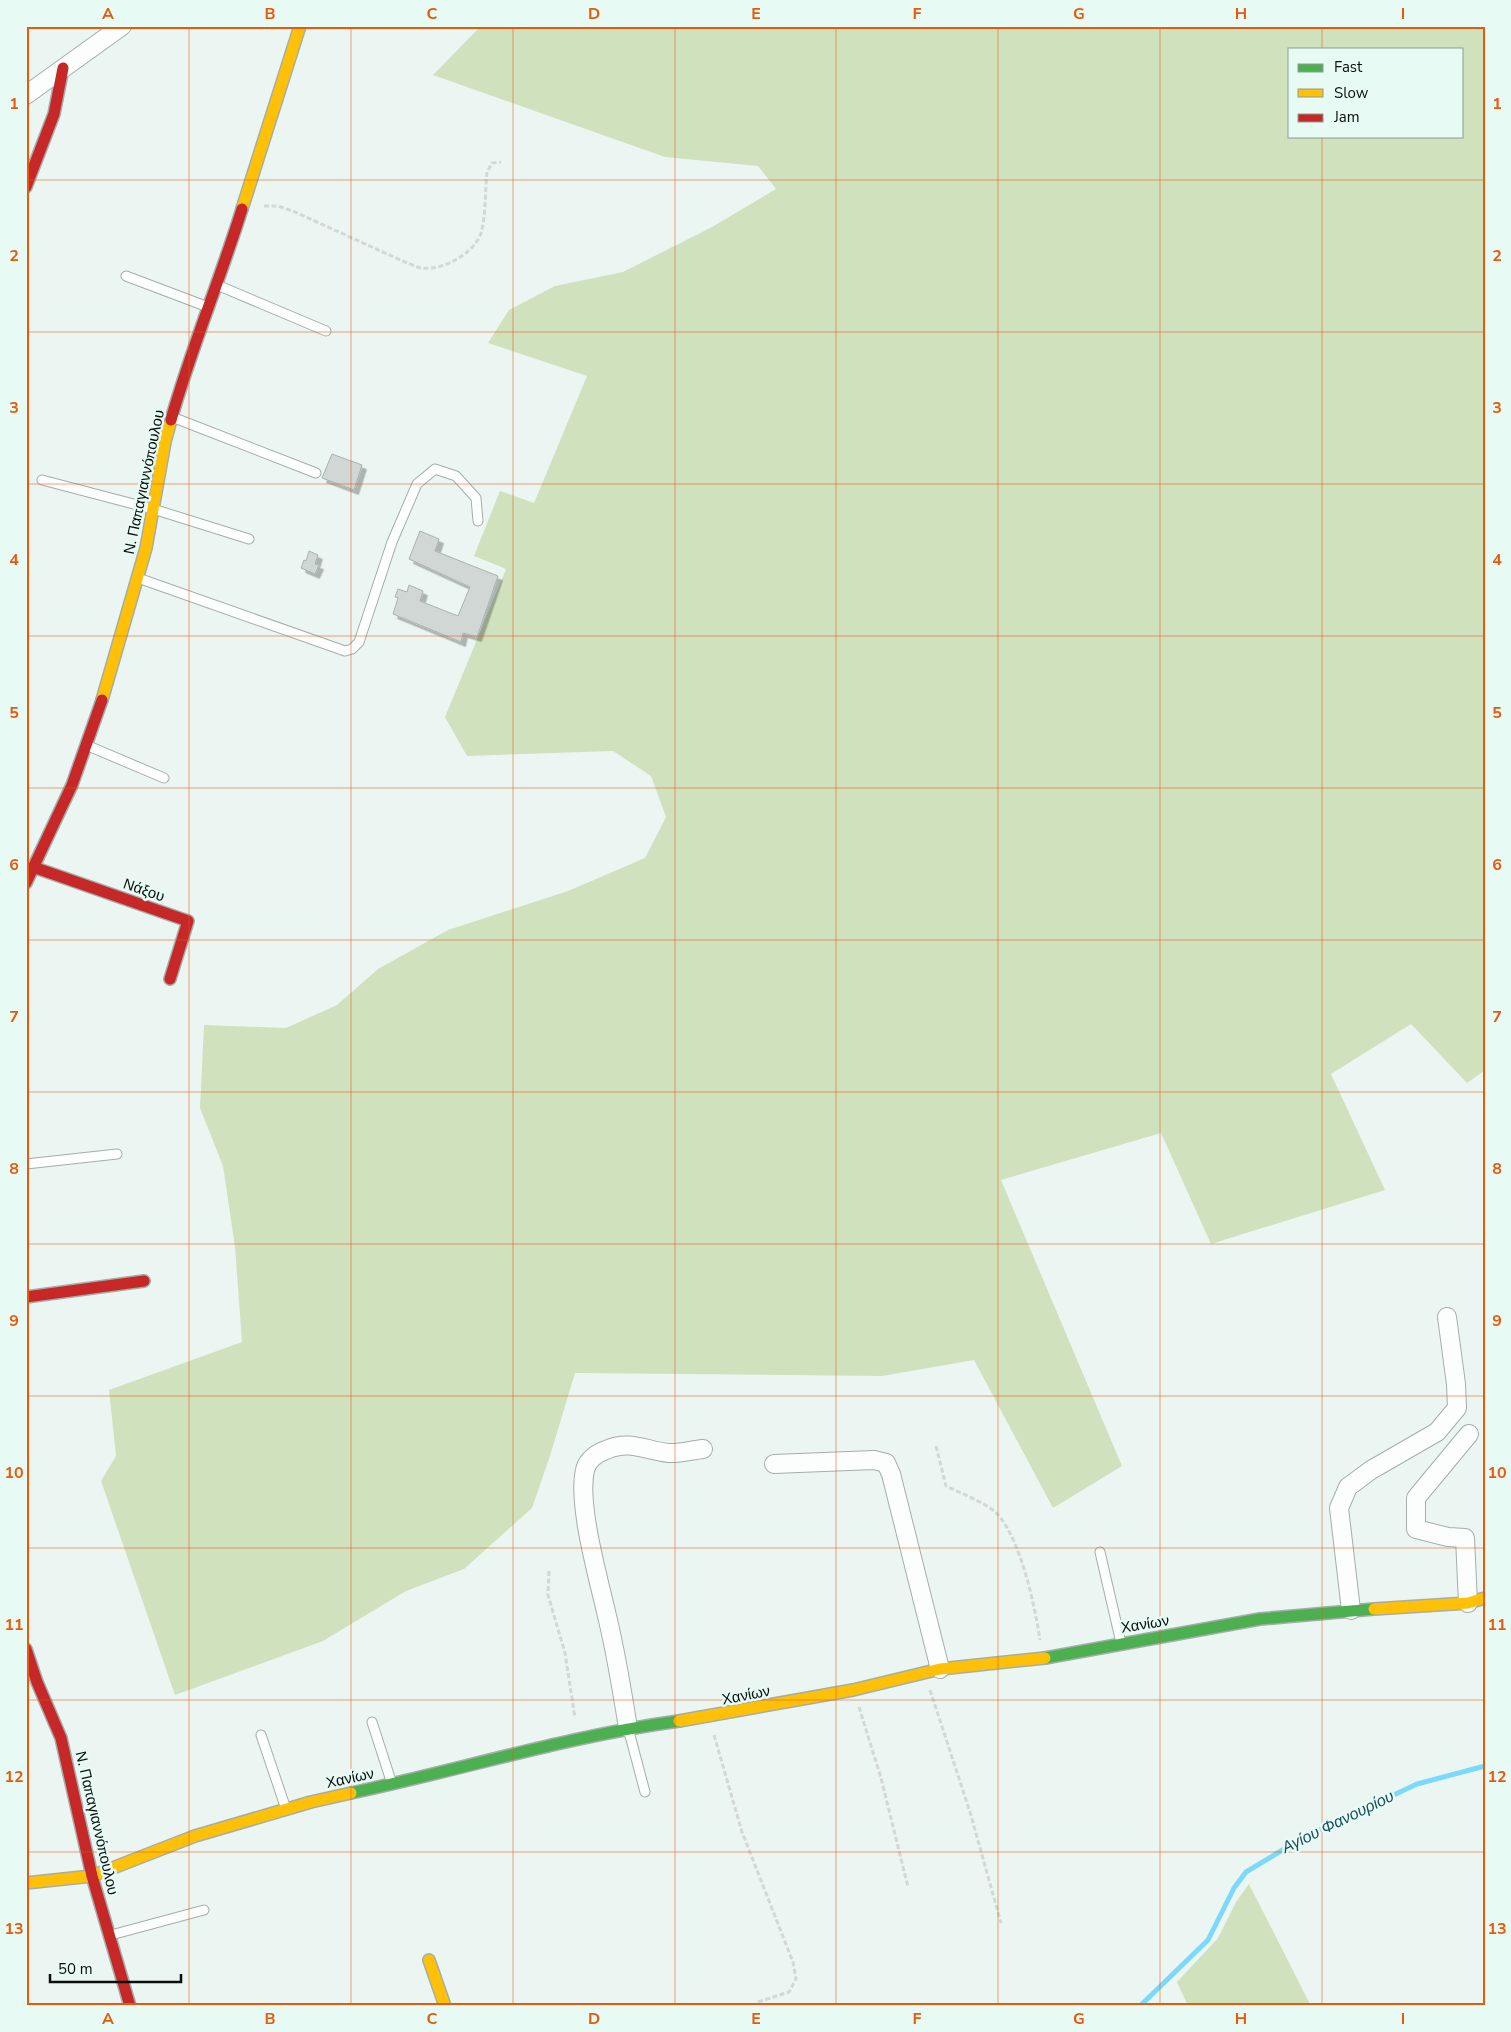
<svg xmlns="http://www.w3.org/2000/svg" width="1511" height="2032" viewBox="0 0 1511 2032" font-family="'Nunito Sans',sans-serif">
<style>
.green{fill:#d0e1be;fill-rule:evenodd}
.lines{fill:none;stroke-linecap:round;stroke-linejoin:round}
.stream{stroke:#7cd9f9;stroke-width:5}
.building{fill:#d0d7d4;stroke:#aab1ae;filter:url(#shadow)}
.lane-casing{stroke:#a5adaa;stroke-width:11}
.street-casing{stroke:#a5adaa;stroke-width:20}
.fast-casing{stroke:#a5adaa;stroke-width:14}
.slow-casing{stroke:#a5adaa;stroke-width:14}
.jam-casing{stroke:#a5adaa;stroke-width:14}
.path{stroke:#d3d7d5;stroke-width:3;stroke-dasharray:5 2.5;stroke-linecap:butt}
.lane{stroke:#fcfefd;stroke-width:9}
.street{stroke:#fcfefd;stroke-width:18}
.fast{stroke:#4caf50;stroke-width:11}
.slow{stroke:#ffc107;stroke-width:11}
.jam{stroke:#c62828;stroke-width:11}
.grid{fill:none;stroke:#e8590c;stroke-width:1;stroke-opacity:0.55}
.labels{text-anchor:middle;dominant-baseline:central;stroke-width:5;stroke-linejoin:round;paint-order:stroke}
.street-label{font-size:15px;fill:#080f0d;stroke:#e7faf4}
.water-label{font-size:16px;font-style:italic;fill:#194e61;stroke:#e7faf4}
.neatline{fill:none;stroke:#e8590c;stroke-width:2}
.grid-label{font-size:16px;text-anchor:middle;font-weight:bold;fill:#e8590c}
</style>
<defs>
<filter id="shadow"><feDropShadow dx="4.5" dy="4.5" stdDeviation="0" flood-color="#0004"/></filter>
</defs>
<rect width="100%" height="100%" fill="#ebf6f3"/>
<path class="green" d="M481,26h1004v1044l-18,13 -56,-59 -80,50 54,116 -174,54 -50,-111 -160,47 121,286 -69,42 -79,-148 -92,16 -307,-3 -25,83 -18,52 -68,61 -58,22 -83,50 -148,54 -74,-214 15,-25 -7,-66 133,-48 -7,-95 -12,-81 -23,-58 4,-83 82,3 51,-23 41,-36 70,-39 120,-39 77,-33 21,-41 -15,-41 -38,-25 -146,5 -22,-39 61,-148 -32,-13 26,-65 34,12 53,-127 -99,-33 21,-33 46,-24 68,-14 89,-45 64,-38 -18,-23 -93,-9 -232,-82zM1290,49h172v87h-172z
M1249,1884l62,122h-123l-11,-24 41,-44 18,-36z"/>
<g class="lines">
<path class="stream" d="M1140,2006l68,-66 26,-52 12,-16 58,-35 113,-53 68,-18"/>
</g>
<path class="building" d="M332,454l30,11 -8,25 -32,-12z
M420,531l19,8 -4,12 63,25 -21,61 -14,-4 -2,9 -68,-28 5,-16 -3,-1 3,-8 9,3 2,-7 14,6 -3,10 38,15 12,-29 -61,-28z
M309,551l9,4 -3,9 4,1 -4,9 -14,-6 3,-8 2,1z"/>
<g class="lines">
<g class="lane-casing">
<path id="lane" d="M126,276l82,31
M217,285l109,46
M172,417l144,56
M42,480l111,29 96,30
M138,578l207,73 7,-2 7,-7 33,-100 25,-58 18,-15 21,7 20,22 2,23
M86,745l78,33
M26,1164l91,-10
M1100,1552l21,91
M372,1722l20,62
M628,1728l17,64
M261,1735l25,74
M111,1935l93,-25"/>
</g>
<g class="street-casing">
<path id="street" d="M26,95l96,-69
M774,1464l100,-4 12,3 5,11 49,195
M1468,1603l-3,-65 -17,-1 -32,-8v-31l53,-64
M1351,1610l-12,-102 9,-21 23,-17 66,-38 20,-24 -1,-24 -9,-67
M628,1728c-6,-38 -12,-75 -21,-112 -8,-36 -30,-111 -22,-146 2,-10 12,-17 21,-20 24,-11 40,1 63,3 10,1 23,-3 34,-4"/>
</g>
<g class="fast-casing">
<path id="fast" d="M1045,1658l215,-39 114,-10
M351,1793c109,-23 217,-57 328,-72"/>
</g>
<g class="slow-casing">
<path id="slow" d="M242,209l58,-183
M102,700l44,-152 19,-106 6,-22
M1374,1609l94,-6 17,-5
M679,1721l174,-31 87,-21 105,-11
M26,1883l66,-7 103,-40 116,-34 40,-9
M429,1960l16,46"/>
</g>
<g class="jam-casing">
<path id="jam" d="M26,187l28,-73 9,-46
M171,420c20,-71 49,-140 71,-211
M33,867l155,54 -18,58
M26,883l46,-98 30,-85
M26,1297l118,-16
M26,1649l11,33 24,56 31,138 38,130"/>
</g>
<path class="path" d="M264,206h14l17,6 112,51c4,1 9,4 14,5 21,3 53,-14 60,-35 5,-17 4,-43 6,-61l5,-9 9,-1
M936,1446l10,40c14,7 44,18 53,30 22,26 36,90 41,124
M549,1571l-1,24 17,58 10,65
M930,1690l40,122 31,111
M859,1707l22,71 27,109
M714,1735l28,97 51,130 3,17 -7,13 -31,10"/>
<use href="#lane" class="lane"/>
<use href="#street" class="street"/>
<use href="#fast" class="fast"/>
<use href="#slow" class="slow"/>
<use href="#jam" class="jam"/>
</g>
<path class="grid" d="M189,26v1980M351,26v1980M513,26v1980M675,26v1980M836,26v1980M998,26v1980M1160,26v1980M1322,26v23M1322,136v1870M26,180h1459M26,332h1459M26,484h1459M26,636h1459M26,788h1459M26,940h1459M26,1092h1459M26,1244h1459M26,1396h1459M26,1548h1459M26,1700h1459M26,1852h1459"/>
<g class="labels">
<g class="street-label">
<text transform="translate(144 482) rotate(-78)">Ν. Παπαγιαννόπουλου</text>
<text transform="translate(144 890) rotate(19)">Νάξου</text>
<text transform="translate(1145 1624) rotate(-9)">Χανίων</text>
<text transform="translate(746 1695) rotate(-11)">Χανίων</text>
<text transform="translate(350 1778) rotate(-12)">Χανίων</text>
<text transform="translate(97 1823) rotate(77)">Ν. Παπαγιαννόπουλου</text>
</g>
<g class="water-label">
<text transform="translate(1338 1822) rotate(-26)">Αγίου Φανουρίου</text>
</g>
</g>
<rect width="1511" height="2032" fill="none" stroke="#e7faf4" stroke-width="55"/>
<rect x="1288" y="48" width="175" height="90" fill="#e7faf4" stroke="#8e9c98"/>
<rect x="1298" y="64" width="25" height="8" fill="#4caf50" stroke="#8e9c98"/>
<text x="1334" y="72" font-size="15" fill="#080f0d">Fast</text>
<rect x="1298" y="89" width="25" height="8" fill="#ffc107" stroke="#8e9c98"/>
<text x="1334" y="98" font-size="15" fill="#080f0d">Slow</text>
<rect x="1298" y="114" width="25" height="8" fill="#c62828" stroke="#8e9c98"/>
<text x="1334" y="122" font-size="15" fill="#080f0d">Jam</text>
<path d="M50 1974v8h131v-8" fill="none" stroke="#080f0d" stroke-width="2.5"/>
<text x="58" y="1974" font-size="15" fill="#080f0d" stroke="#e7faf4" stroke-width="4" paint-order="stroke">50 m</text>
<rect x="28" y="28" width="1456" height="1976" class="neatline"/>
<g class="grid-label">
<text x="108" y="19">A</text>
<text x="270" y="19">B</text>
<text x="432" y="19">C</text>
<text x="594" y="19">D</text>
<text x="756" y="19">E</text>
<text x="917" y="19">F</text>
<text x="1079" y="19">G</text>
<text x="1241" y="19">H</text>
<text x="1403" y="19">I</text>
<text x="14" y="109">1</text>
<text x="1497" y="109">1</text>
<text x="14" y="261">2</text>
<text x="1497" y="261">2</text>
<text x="14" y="413">3</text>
<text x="1497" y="413">3</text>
<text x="14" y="565">4</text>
<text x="1497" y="565">4</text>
<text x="14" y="718">5</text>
<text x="1497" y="718">5</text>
<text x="14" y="870">6</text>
<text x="1497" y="870">6</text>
<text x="14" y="1022">7</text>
<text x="1497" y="1022">7</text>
<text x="14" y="1174">8</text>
<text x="1497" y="1174">8</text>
<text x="14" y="1326">9</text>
<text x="1497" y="1326">9</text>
<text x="14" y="1478">10</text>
<text x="1497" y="1478">10</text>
<text x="14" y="1630">11</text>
<text x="1497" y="1630">11</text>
<text x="14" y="1782">12</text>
<text x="1497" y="1782">12</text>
<text x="14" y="1934">13</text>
<text x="1497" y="1934">13</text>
<text x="108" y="2024">A</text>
<text x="270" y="2024">B</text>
<text x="432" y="2024">C</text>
<text x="594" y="2024">D</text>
<text x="756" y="2024">E</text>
<text x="917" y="2024">F</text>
<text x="1079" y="2024">G</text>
<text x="1241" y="2024">H</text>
<text x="1403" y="2024">I</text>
</g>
</svg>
